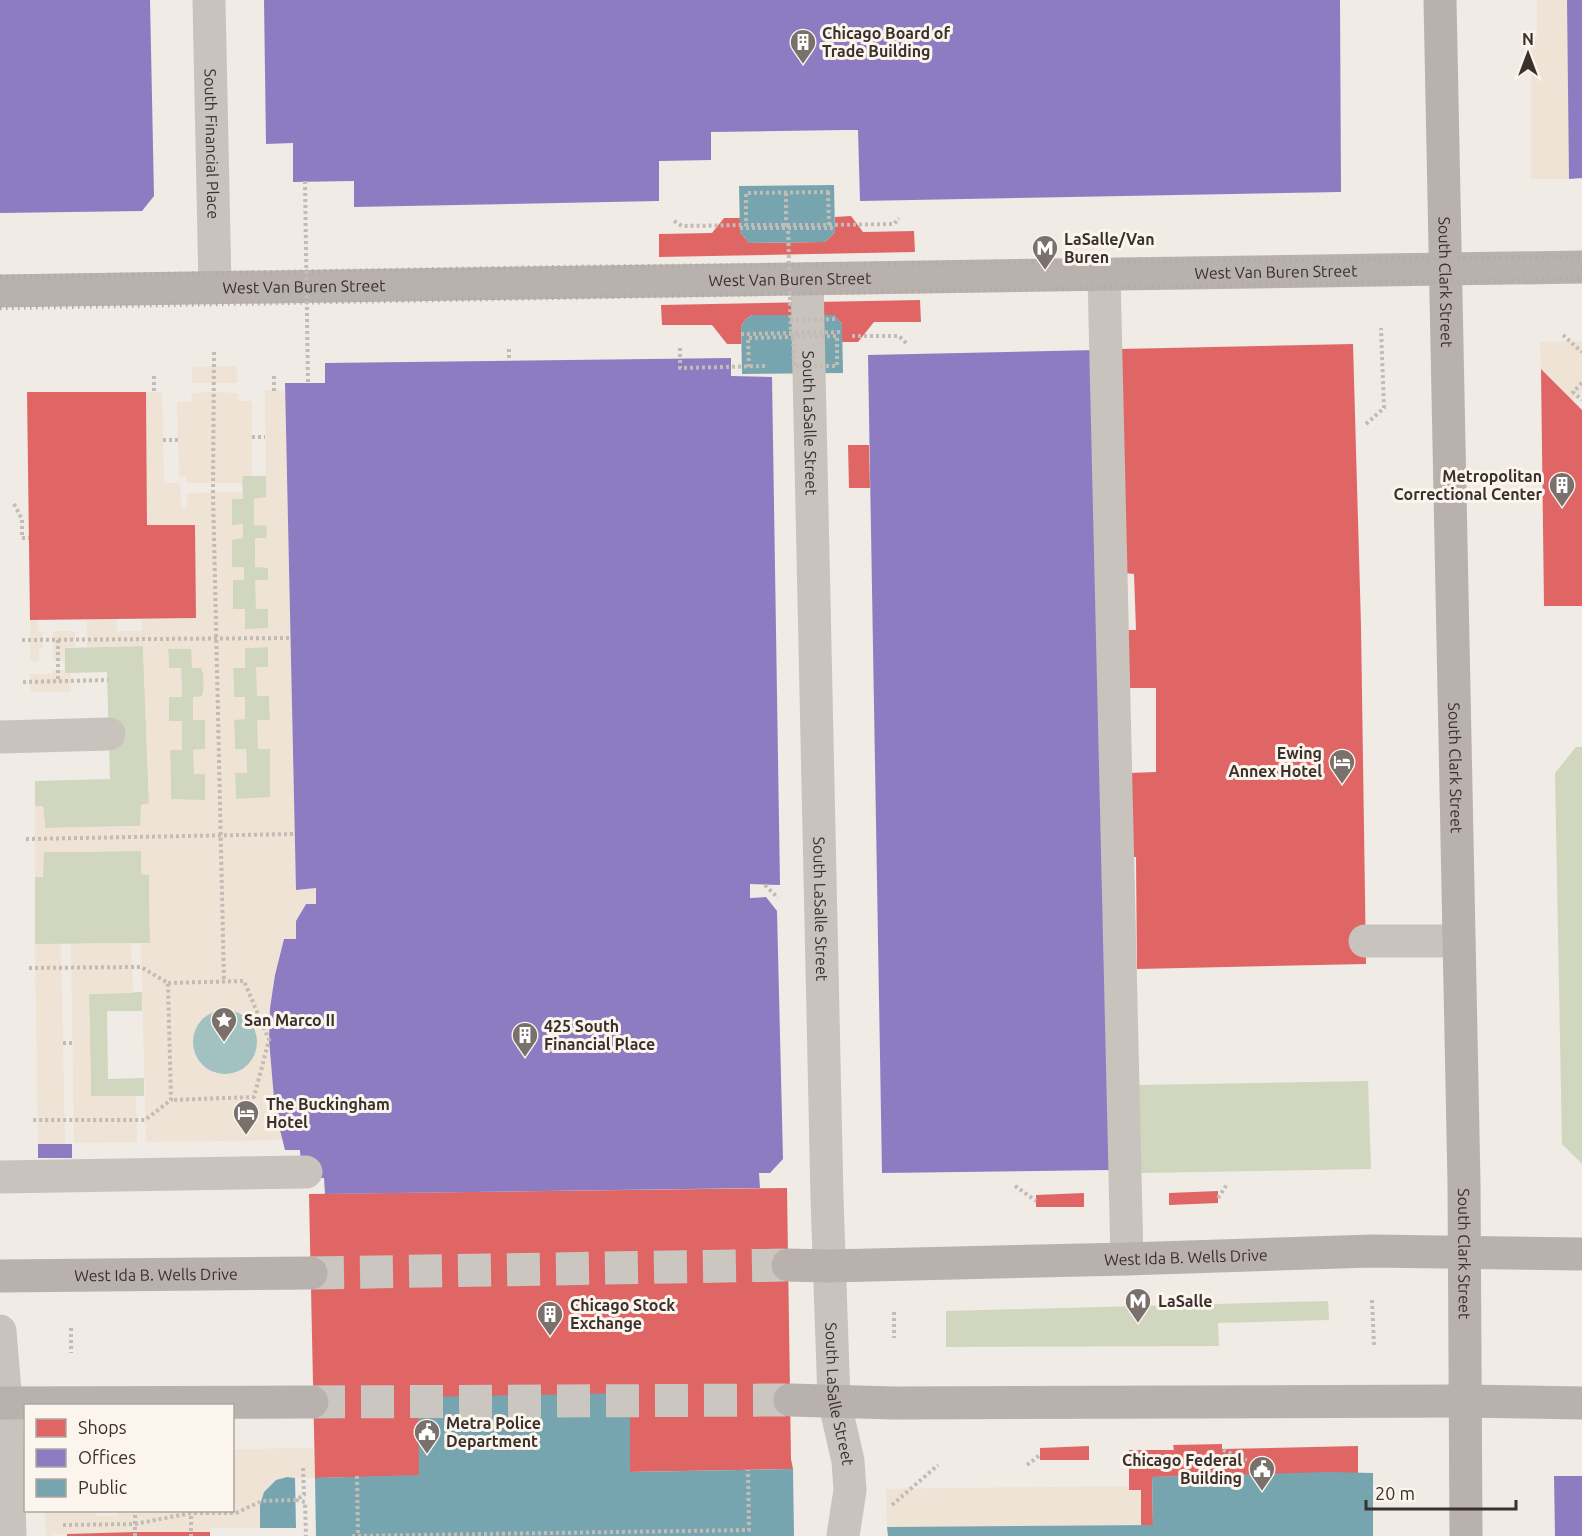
<svg xmlns="http://www.w3.org/2000/svg" width="1582" height="1536" viewBox="0 0 1582 1536" font-family="Ubuntu,sans-serif">
<style>
.green{fill:#d1d6bf}
.plaza{fill:#eee3d5;fill-rule:evenodd}
.water{fill:#a1c2c1}
.shops{fill:#e06666}
.offices{fill:#8e7cc3}
.public{fill:#76a5af}
.lines{fill:none;stroke-linecap:round;stroke-linejoin:round}
.major-tunnel{stroke:#ccc6c0;stroke-width:33;stroke-dasharray:33 16;stroke-linecap:butt}
.path{stroke:#c2bbb6;stroke-width:4;stroke-dasharray:3 3;stroke-linecap:butt}
.minor{stroke:#c9c3be;stroke-width:33}
.major{stroke:#b8b1ad;stroke-width:33}
.rail{stroke:#b1aca8;stroke-width:4.5;stroke-dasharray:1.5 4.5;stroke-linecap:butt}
.path-bridge{stroke:#c2bbb6;stroke-width:4;stroke-dasharray:3 3;stroke-linecap:butt}
.labels{text-anchor:middle;dominant-baseline:central;stroke-width:6;stroke-linejoin:round;paint-order:stroke}
.poi-label{font-size:16px;font-weight:bold;fill:#3b302b;stroke:#fbf5ee;text-anchor:start}
.street-label{font-size:16px;fill:#3b302b;stroke:#fbf5ee}
</style>
<rect width="100%" height="100%" fill="#f0ebe5"/>
<path class="green" d="M242,476h24v22l-12,1v26h13v13h-12l1,29h12v13h-12v29h12v20h-23l-12,-20v-29l11,-12 -12,-1v-28l11,-14h-11v-26l11,-1z
M143,646l6,158 -8,1v21l-96,2 -2,-22h-8v-25l75,-2 -3,-107 -42,1v-25z
M268,647v20h-12l13,28 1,25h-12l12,29v49l-34,1 -1,-26h12l-1,-24h-11l-1,-29 11,-23h-11l-1,-29h12v-20z
M168,649h24c17,28 15,41 1,71h12v29l-12,1 12,24 1,26h-35l-1,-50 11,-29h-12v-24l13,-1 -1,-28 -12,1z
M1576,747h6v417l-20,-20 -7,-371z
M141,851v23h8l1,69 -115,1v-67l8,-1v-24z
M142,992v19h-35l1,68 36,-1v18h-53l-2,-102z
M1368,1081l3,88 -231,4 -2,-88z
M1328,1301l1,19 -111,3 1,23 -273,1v-36z"/>
<path class="plaza" d="M1537,0h30l2,179h-38v-141l6,-1z
M1582,341v50l-9,10 -32,-32 -1,-27z
M237,366v17h-45v-16z
M265,390l20,1 11,498 20,-1v16h-11l-9,17v18h-12l-9,36 -5,33 -1,32 6,70 8,30 -137,2 -5,-199h9l-1,-68 -8,-1v-23l-97,1 -1,25h-8v-71h8l2,22 95,-2 1,-21 8,-2 -6,-157 -56,1v-28h30v12h25v-12l54,-1 -49,-93 -1,-133h16l2,91h16l1,24h6v-14l56,-1v7h-11v26l11,-1v14l-11,2v27h12v13h-11v29h12v20l23,-1v-19h-12l-1,-29h13v-12l-13,-1v-29h11l1,-12 -13,-1v-26l12,-2zM268,647v20h-12l1,29h12l1,24h-13l1,29h12v48l-34,2 -1,-26h12l-1,-24h-11l-1,-29 11,-1v-22h-11l-1,-29h12v-20zM168,649h23l1,19h11l1,28 -11,1v23h12v29l-12,1 1,24h11v26l-34,-1 -1,-49h12v-29h-13v-24h13l-1,-29h-12z
M214,392l23,1 1,8h14v75h-9l-1,7h-55l-1,-7 -7,1 -2,-75h14l1,-9z
M37,620l1,11h5v18h-4v12h-9v-41z
M53,631h22v16l-10,1v13h-12z
M53,670h12v3h6v19h-40l-1,-18h23z
M131,943l2,50 -44,1 2,102h45l1,46 -63,1 -3,-199z
M35,944h26l4,200h-27z
M313,1448l2,30 -28,-1 -11,3 -6,5 -6,7 -4,13v23h-49l-1,4 -156,2v2h-8l-1,-25h51v5h21l1,-6h114l1,-61z
M1129,1486v4h12v35l-254,2 -1,-38z"/>
<path class="water" d="M193 1042a32 32 0 1 1 64 0a32 32 0 1 1-64 0Z"/>
<path class="shops" d="M851,216l12,16 51,-1 1,21 -256,5v-23l53,-1 12,-15h16v14l9,11 76,-1 10,-10v-15z
M920,300l1,22h-47l-16,20h-16v-18l-8,-9h-82l-6,4 -5,7v18h-14l-15,-19h-50l-1,-20z
M1353,344l8,282 5,338 -229,5 -1,-112h-5l-2,-84 27,-1v-84h-29l-1,-58h10l-2,-56 -9,-1 -6,-224z
M1541,369l41,41v196h-38z
M27,392h119l1,133h48l1,93 -166,2z
M848,445h21l1,43h-21z
M787,1188l4,271 2,10 -478,9 -6,-284z
M1218,1191v12l-49,2v-12z
M1084,1193v14h-48v-12z
M1222,1444v5l136,-3v27l-206,4 1,48h-12v-35h-12v-40h45l-1,-5z
M1089,1446v14h-49v-12z
M135,1532h75v4h-143v-2z"/>
<path class="offices" d="M0,0h150l4,196 -12,15 -142,2z
M264,0h1076l1,192 -481,9 -2,-71h-14l-133,2v28l-52,1v40l-305,6v-26l-61,1v-39l-27,1z
M1567,0h15v178l-13,1z
M1096,350l14,820 -228,3 -14,-818z
M731,358v18l41,1 8,508 -30,-1v14l16,-1 11,14 6,248 -13,14h-11l1,15 -435,6 -1,-16h-13l-10,-13 -1,-15h-15l-10,-40 -6,-70 1,-32 5,-33 9,-36h12v-18l10,-17h10v-16l-20,2 -11,-507h40v-20z
M38,1144h34v14h-34z
M1554,1476h28v60h-27z"/>
<path class="public" d="M834,185l1,47 -10,10 -76,1 -9,-11 -1,-46z
M752,315h82l8,9 1,49 -101,1 -1,-48 5,-7z
M630,1393v79l163,-3 1,67h-478l-1,-58 104,-3 -1,-78z
M1329,1472l44,1v63h-485l-1,-9 266,-2 -1,-48z
M287,1477l8,1 1,50h-36v-23l4,-13 12,-12z"/>
<g class="lines">
<path class="major-tunnel" d="M311,1273l477,-8
M312,1402l478,-2"/>
<path class="path" d="M828,192l1,33h-83v-32z
M674,221l8,5 64,-1
M829,225l65,-1 5,-6
M1563,335l19,17
M852,336h47l8,8
M680,348v20l86,-2
M509,349v11
M214,352l-1,140 11,490
M154,376v16
M274,376v15
M1582,383l-9,9 9,8
M1366,424l18,-16 -3,-80
M252,437h13
M163,440h15
M14,504l8,15v19h7
M22,640l268,-2
M58,640v41
M23,682l85,-2
M26,839l268,-5
M765,885l13,13
M29,968l112,-1 27,16 3,117 -26,20h-114
M168,983l76,-2 25,59 -15,57 -83,3
M63,1043h10
M1015,1186l21,15
M1218,1198l10,-15
M1372,1300l2,46
M894,1312v26
M71,1328v25
M1223,1450l24,10
M1027,1465l13,-10
M357,1476l1,60
M296,1500l9,2 1,34
M892,1505l46,-40
M191,1510v26
M63,1525l72,-1 56,-11h45l26,-12 33,-1 9,-5 -1,-30
M135,1536v-26
M352,1536l397,-6 -1,-60"/>
<g class="minor">
<path id="s1" d="M209,0l6,288"/>
<path d="M1104,275l23,984"/>
<path id="s2" d="M807,279l20,919 7,202 14,61 2,29 -7,46"/>
<path d="M0,737l109,-3"/>
<path d="M1365,941h94"/>
<path d="M0,1177l306,-5"/>
<path d="M0,1331l6,72 4,133"/>
</g>
<g class="major">
<path id="s3" d="M1440,0l24,1183 2,353"/>
<path id="s4" d="M0,291l1582,-24"/>
<path id="s5" d="M788,1265l41,1 298,-7 246,-8 209,3"/>
<path id="s6" d="M0,1276l311,-3"/>
<path d="M790,1400l105,3 569,-2 118,2"/>
<path d="M0,1403l312,-1"/>
</g>
<path class="rail" d="M0,277l568,-10 1014,-10
M0,308l1582,-29"/>
<path class="path-bridge" d="M305,181l3,202
M786,193v34
M788,225l3,111
M740,228h95
M790,320l48,-1
M741,334l101,-2
M749,367l-1,-29 89,-2v30h-43l-1,-33"/>
</g>
<defs>
<g id="building-pin" transform="scale(1.35)"><path d="M0 17L-7.5 6A9.5 9.5 0 1 1 7.5 6Z" fill="#7a716c" stroke="#fbf5ee"/><path d="M-4-6H4V6H1V3H-1V6H-4ZM-2.5-4.3h1.7v1.8h-1.7ZM.8-4.3h1.7v1.8H.8ZM-2.5-1h1.7V.8h-1.7ZM.8-1h1.7V.8H.8Z" fill="#fff"/></g>
<g id="metro-pin" transform="scale(1.35)"><path d="M0 17L-7.5 6A9.5 9.5 0 1 1 7.5 6Z" fill="#7a716c" stroke="#fbf5ee"/><path d="M-5.5 5V-5H-3L0 0L3-5H5.5V5H3V-.5L0 4L-3-.5V5Z" fill="#fff"/></g>
<g id="hotel-pin" transform="scale(1.35)"><path d="M0 17L-7.5 6A9.5 9.5 0 1 1 7.5 6Z" fill="#7a716c" stroke="#fbf5ee"/><path d="M-6-4.5h1.5V1H6V5H4.5V3h-9V5H-6ZM-4 0a1.8 1.8 0 1 1 3.6 0ZM.5 0V-2.5h3Q6-2.5 6 0Z" fill="#fff"/></g>
<g id="sight-pin" transform="scale(1.35)"><path d="M0 17L-7.5 6A9.5 9.5 0 1 1 7.5 6Z" fill="#7a716c" stroke="#fbf5ee"/><path d="M0-6L1.8-2.2L6-1.7L2.9 1.2L3.7 5.4L0 3.3L-3.7 5.4L-2.9 1.2L-6-1.7L-1.8-2.2Z" fill="#fff"/></g>
<g id="civic-pin" transform="scale(1.35)"><path d="M0 17L-7.5 6A9.5 9.5 0 1 1 7.5 6Z" fill="#7a716c" stroke="#fbf5ee"/><path d="M-.6-6.5H3V-4.5H.6V-3L4-1V1h2V6H-6V1h2V-1L-.6-3ZM-1.2 2.5V6h2.4V2.5Z" fill="#fff"/></g>
</defs>
<g fill-rule="evenodd">
<use href="#building-pin" x="803" y="42"/>
<use href="#metro-pin" x="1045" y="248"/>
<use href="#building-pin" x="1562" y="485"/>
<use href="#hotel-pin" x="1342" y="762"/>
<use href="#sight-pin" x="224" y="1020"/>
<use href="#building-pin" x="525" y="1035"/>
<use href="#hotel-pin" x="246" y="1113"/>
<use href="#metro-pin" x="1138" y="1301"/>
<use href="#building-pin" x="550" y="1314"/>
<use href="#civic-pin" x="427" y="1432"/>
<use href="#civic-pin" x="1262" y="1469"/>
</g>
<g class="labels">
<g class="poi-label">
<text x="822" y="33">Chicago Board of<tspan x="822" dy="18">Trade Building</tspan></text>
<text x="1064" y="239">LaSalle/Van<tspan x="1064" dy="18">Buren</tspan></text>
<text x="1542" y="476" text-anchor="end">Metropolitan<tspan x="1542" dy="18">Correctional Center</tspan></text>
<text x="1322" y="753" text-anchor="end">Ewing<tspan x="1322" dy="18">Annex Hotel</tspan></text>
<text x="244" y="1020">San Marco II</text>
<text x="544" y="1026">425 South<tspan x="544" dy="18">Financial Place</tspan></text>
<text x="266" y="1104">The Buckingham<tspan x="266" dy="18">Hotel</tspan></text>
<text x="1158" y="1301">LaSalle</text>
<text x="570" y="1305">Chicago Stock<tspan x="570" dy="18">Exchange</tspan></text>
<text x="446" y="1423">Metra Police<tspan x="446" dy="18">Department</tspan></text>
<text x="1242" y="1460" text-anchor="end">Chicago Federal<tspan x="1242" dy="18">Building</tspan></text>
</g>
<g class="street-label">
<text stroke="none"><textPath href="#s1" startOffset="144">South Financial Place</textPath></text>
<text stroke="none"><textPath href="#s4" startOffset="1276">West Van Buren Street</textPath></text>
<text stroke="none"><textPath href="#s4" startOffset="790">West Van Buren Street</textPath></text>
<text stroke="none"><textPath href="#s3" startOffset="282">South Clark Street</textPath></text>
<text stroke="none"><textPath href="#s4" startOffset="304">West Van Buren Street</textPath></text>
<text stroke="none"><textPath href="#s2" startOffset="144">South LaSalle Street</textPath></text>
<text stroke="none"><textPath href="#s3" startOffset="768">South Clark Street</textPath></text>
<text stroke="none"><textPath href="#s2" startOffset="630">South LaSalle Street</textPath></text>
<text stroke="none"><textPath href="#s3" startOffset="1254">South Clark Street</textPath></text>
<text stroke="none"><textPath href="#s5" startOffset="398">West Ida B. Wells Drive</textPath></text>
<text stroke="none"><textPath href="#s6" startOffset="156">West Ida B. Wells Drive</textPath></text>
<text stroke="none"><textPath href="#s2" startOffset="1116">South LaSalle Street</textPath></text>
</g>
</g>
<rect x="24" y="1404" width="210" height="108" fill="#fbf5ee" stroke="#aea6a0" stroke-width="1.5"/>
<rect x="36" y="1419" width="30" height="18" fill="#e06666" stroke="#aea6a0" stroke-width="1.5"/>
<text x="78" y="1434" font-size="18" fill="#3b302b">Shops</text>
<rect x="36" y="1449" width="30" height="18" fill="#8e7cc3" stroke="#aea6a0" stroke-width="1.5"/>
<text x="78" y="1464" font-size="18" fill="#3b302b">Offices</text>
<rect x="36" y="1479" width="30" height="18" fill="#76a5af" stroke="#aea6a0" stroke-width="1.5"/>
<text x="78" y="1494" font-size="18" fill="#3b302b">Public</text>
<g transform="translate(1528 54)" stroke="#fbf5ee" stroke-width="4.5" paint-order="stroke">
<path d="M0-4.5L10 22L0 15L-10 22Z" fill="#3b302b"/>
<text y="-9" font-size="16" font-weight="bold" text-anchor="middle" fill="#3b302b">N</text>
</g>
<path d="M1366 1500v9h150v-9" fill="none" stroke="#3b302b" stroke-width="3"/>
<text x="1375" y="1500" font-size="18" fill="#3b302b" stroke="#fbf5ee" stroke-width="4.5" paint-order="stroke">20 m</text>
</svg>
